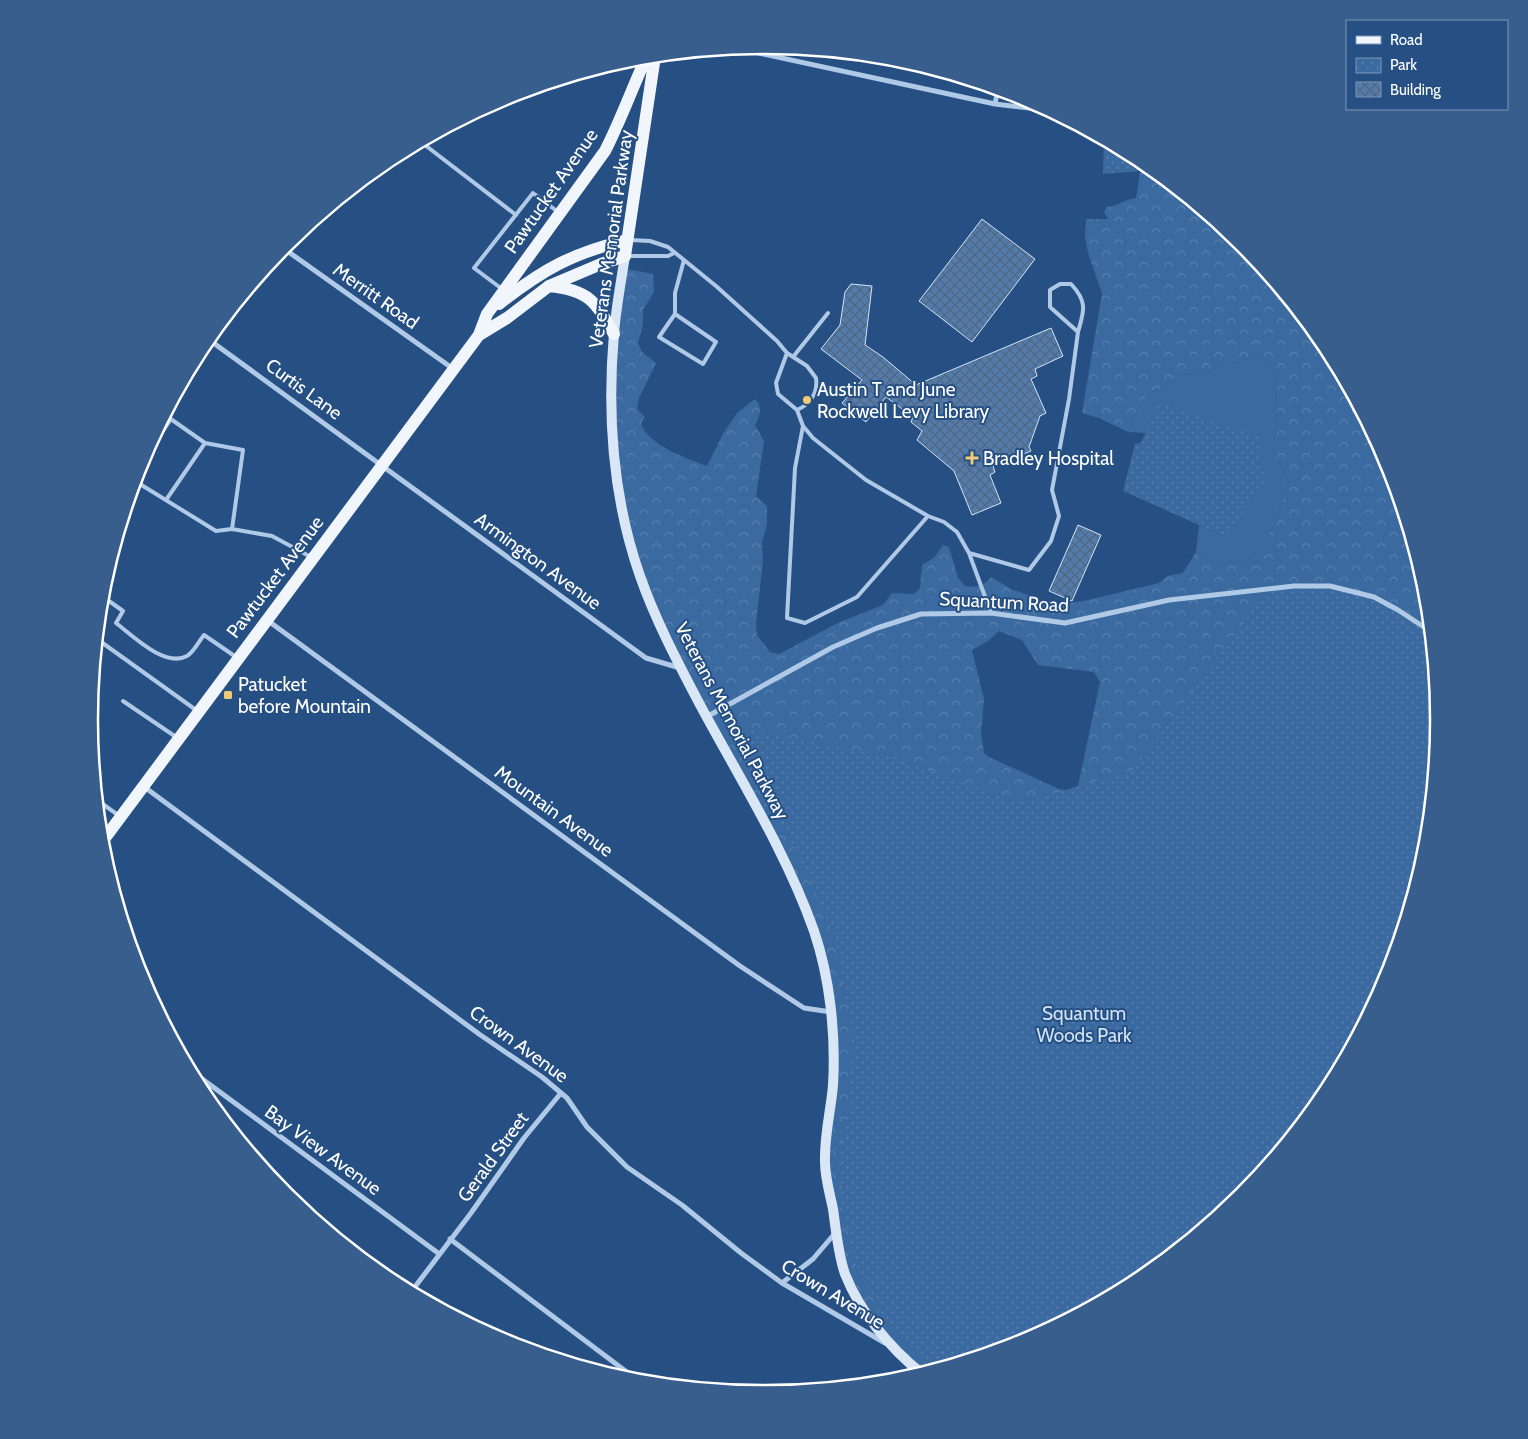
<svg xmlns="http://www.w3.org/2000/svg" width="1528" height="1439" viewBox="0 0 1528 1439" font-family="Cabin,sans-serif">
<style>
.grass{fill:#3b6aa0}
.forest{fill:url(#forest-crowns);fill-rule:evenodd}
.park{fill:url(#park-dots)}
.building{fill:url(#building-cross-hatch);stroke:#d3e3f6}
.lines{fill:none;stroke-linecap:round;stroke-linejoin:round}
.path{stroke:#afc9e7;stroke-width:2.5;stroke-dasharray:2.5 4;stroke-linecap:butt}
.service{stroke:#afc9e7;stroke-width:4}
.minor{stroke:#afc9e7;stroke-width:5}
.secondary{stroke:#d9e6f6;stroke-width:10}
.primary{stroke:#f1f6fd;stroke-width:12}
.poi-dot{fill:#f0ca75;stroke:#265083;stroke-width:2}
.labels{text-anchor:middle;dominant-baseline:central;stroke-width:4;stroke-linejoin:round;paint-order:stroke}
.street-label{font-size:19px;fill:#fff;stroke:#265083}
.poi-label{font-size:19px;fill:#fff;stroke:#265083;text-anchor:start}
.park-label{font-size:19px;fill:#d3e3f6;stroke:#265083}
.rim{fill:none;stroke:#fff;stroke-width:2.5}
</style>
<defs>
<pattern id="forest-crowns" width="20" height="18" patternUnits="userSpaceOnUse" patternTransform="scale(1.25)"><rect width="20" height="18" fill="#3b6aa0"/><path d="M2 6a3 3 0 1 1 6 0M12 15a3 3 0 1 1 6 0" fill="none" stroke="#5880ae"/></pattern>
<pattern id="park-dots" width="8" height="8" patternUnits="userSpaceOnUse" patternTransform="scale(1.25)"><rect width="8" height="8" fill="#3b6aa0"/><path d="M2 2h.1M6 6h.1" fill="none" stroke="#5880ae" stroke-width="1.8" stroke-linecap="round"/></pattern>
<pattern id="building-cross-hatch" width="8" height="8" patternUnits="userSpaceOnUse" patternTransform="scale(1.25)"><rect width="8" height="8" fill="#537cac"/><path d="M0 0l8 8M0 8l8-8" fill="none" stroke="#506681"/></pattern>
</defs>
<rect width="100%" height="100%" fill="#265083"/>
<path class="grass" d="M1256,356l19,14 3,57 -6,20 17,35 -14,42 -24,35 -29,7 -26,-14 3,-27 27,12 -81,-104 -17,-1 13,-31 40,-26 17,-1z"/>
<path class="forest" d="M1142,161l99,82 84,102 62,117 39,126 10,105 -11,158 -38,127 -62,116 -84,103 -103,83 -116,63 -104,31 -62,-78 -27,-79 -2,-83 4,-117 -19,-91 -100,-200 -76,-162 -22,-116 4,-118 9,-61 26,5 1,18 -11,18v14l-5,19 4,9 14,11 -17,35 -2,11 8,8 -4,6c6,22 47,36 66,43l16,-32 14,-21 18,-14c8,9 5,16 0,26l9,16 -8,55 11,10v18l-5,18 1,18 -7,64 1,11 13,17 9,2 61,-32 43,-17 9,-12 22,1 6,-6 2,-23 12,-7 9,-13 6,2 9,31 7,8c12,2 18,1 26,-9l20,12 37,13 14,2 22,-3 75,-18 9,-7 15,-3 13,-21 26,14 29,-7 24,-35 14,-42 -17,-35 6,-20 -3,-57 -19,-14 -58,18 -17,1 -40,26 -13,31 -29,-14 -17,-5 20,-120 -14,-40 -3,-17 1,-17h22l-4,-7 3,-5c12,-1 18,-8 29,-9zM999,631l23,9 16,25 56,7 6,10 -22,104 -6,5 -13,-2 -70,-32 -5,-4 -3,-20 3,-34 -12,-49 16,-9z"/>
<path class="park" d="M1104,140l35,19 13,11 -49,4z
M1159,402l100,35 5,45 -38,55 -103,-46 12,-47 6,-1z
M1330,586l44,11 56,34 8,89 -13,131 -38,127 -62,116 -84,103 -103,83 -116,63 -89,27 -46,-47 -32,-60 -13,-56 -2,-56 8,-38 6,-72 -18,-102 -36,-81 -72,-132 166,32 126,45 112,-32 138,-183z"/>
<path class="building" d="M982,219l53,40 -63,83 -53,-41z
M851,284l21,2 -7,59 18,12 33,28 135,-57 12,28 -28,13 2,7 -6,3 15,34 -6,3 -11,31 2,4 -38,15 2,6 -5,3 11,28 -29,12 -18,-44 -37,-31 5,-9 -11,-9 2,-5 -27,-20 -20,25 -24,-19 20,-23 -41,-31 19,-24 5,-33z
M1078,525l23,10 -29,66 -23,-10z"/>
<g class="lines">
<path class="path" d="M1350,391l3,16 8,6
M1427,618v-16"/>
<path class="service" d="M421,142l95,73
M630,240l20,1 18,6 48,39 61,55 10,12 20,13 9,12c2,15 -6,26 -19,32
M627,256h41l6,-3
M502,289l-28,-21 59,-75 25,19
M675,314l-16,23 44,27 13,-22 -41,-28v-21l9,-33
M787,353l-11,30 2,11 19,16 6,16 10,12 53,42 62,36 16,6 13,10 12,21 22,60
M793,357l35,-44
M165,415l40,28 38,7 -11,79
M803,426l-8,42 -8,150 18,5 52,-26 71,-81
M140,465l31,-46
M135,481l81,50 16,-2 40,7 39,21
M166,500l39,-57
M969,553l60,17 22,-29 8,-25 -7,-26 17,-91 9,-67 -28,-25v-17l10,-6h11c17,18 13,27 7,48
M102,596l21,15 -7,12c17,13 49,45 71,33 7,-4 12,-15 17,-21l32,22
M97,639l99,71
M123,701l53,36
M97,800l21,15"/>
<path class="minor" d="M735,48l260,56 52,6
M995,104l3,-15
M283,248l169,120
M208,339l438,319 34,10
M267,620l473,346 64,42 27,4
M708,716l125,-69 44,-19 44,-14 70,-1 74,10 104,-23 125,-14h36l44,11 24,13 32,21
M143,786l336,248 63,43 25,21 20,29 40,40 55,38 59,48 41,30 103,60
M190,1070l248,183
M450,1239l190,143
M782,1283l31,-24 23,-27
M411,1292l60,-79 53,-75 37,-45"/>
<path class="secondary" d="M625,256c-4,26 -9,52 -11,77 -7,81 -1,166 26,243 15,43 37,85 58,125 40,75 87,148 116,230 16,47 22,104 19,154 -2,25 -9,51 -8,77 0,16 5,32 8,47 3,21 5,45 12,65 15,38 45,74 76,99"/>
<path class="primary" d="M549,286c40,4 46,15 65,48
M499,304c43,-34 73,-51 128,-64
M479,335l28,-17 42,-32 52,-22 24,-8 30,-200
M102,842l377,-507 8,-21 118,-163c16,-31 27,-63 42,-95"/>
</g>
<g class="poi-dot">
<circle cx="807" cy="400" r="5"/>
<path d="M969.5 450.5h5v5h5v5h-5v5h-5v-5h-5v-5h5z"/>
<rect x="223" y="690" width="10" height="10" rx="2.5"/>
</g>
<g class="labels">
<g class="street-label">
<text transform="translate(551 191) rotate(-55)">Pawtucket Avenue</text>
<text transform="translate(611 239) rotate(-82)">Veterans Memorial Parkway</text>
<text transform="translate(376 296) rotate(35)">Merritt Road</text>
<text transform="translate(304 389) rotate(36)">Curtis Lane</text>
<text transform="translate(538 561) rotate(36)">Armington Avenue</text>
<text transform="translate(275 577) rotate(-53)">Pawtucket Avenue</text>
<text transform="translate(1004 602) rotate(3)">Squantum Road</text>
<text transform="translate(732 721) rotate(62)">Veterans Memorial Parkway</text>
<text transform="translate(554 811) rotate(36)">Mountain Avenue</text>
<text transform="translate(519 1044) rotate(36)">Crown Avenue</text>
<text transform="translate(323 1150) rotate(36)">Bay View Avenue</text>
<text transform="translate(493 1157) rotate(-54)">Gerald Street</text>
<text transform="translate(833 1294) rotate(31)">Crown Avenue</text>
</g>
<g class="poi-label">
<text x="817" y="389">Austin T and June<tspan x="817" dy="22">Rockwell Levy Library</tspan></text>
<text x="983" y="458">Bradley Hospital</text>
<text x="238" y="684">Patucket<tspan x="238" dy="22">before Mountain</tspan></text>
</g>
<g class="park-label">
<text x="1084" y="1013">Squantum<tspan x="1084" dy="22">Woods Park</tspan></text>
</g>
</g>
<path d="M0 0H1528V1439H0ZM763 54H765A665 665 0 0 1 1430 719V720A665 665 0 0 1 765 1385H763A665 665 0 0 1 98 720V719A665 665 0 0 1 763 54Z" fill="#375e8d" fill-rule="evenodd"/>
<path class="rim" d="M763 54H765A665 665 0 0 1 1430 719V720A665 665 0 0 1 765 1385H763A665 665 0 0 1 98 720V719A665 665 0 0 1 763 54Z"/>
<rect x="1346" y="20" width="162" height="90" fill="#265083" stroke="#7d96b5"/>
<rect x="1356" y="36" width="25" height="8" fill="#f1f6fd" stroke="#7d96b5"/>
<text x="1390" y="45" font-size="15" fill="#ffffff">Road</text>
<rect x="1356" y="58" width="25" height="15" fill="url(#park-dots)" stroke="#7d96b5"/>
<text x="1390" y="70" font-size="15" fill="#ffffff">Park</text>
<rect x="1356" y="82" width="25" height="15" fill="url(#building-cross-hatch)" stroke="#7d96b5"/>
<text x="1390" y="95" font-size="15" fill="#ffffff">Building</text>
</svg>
